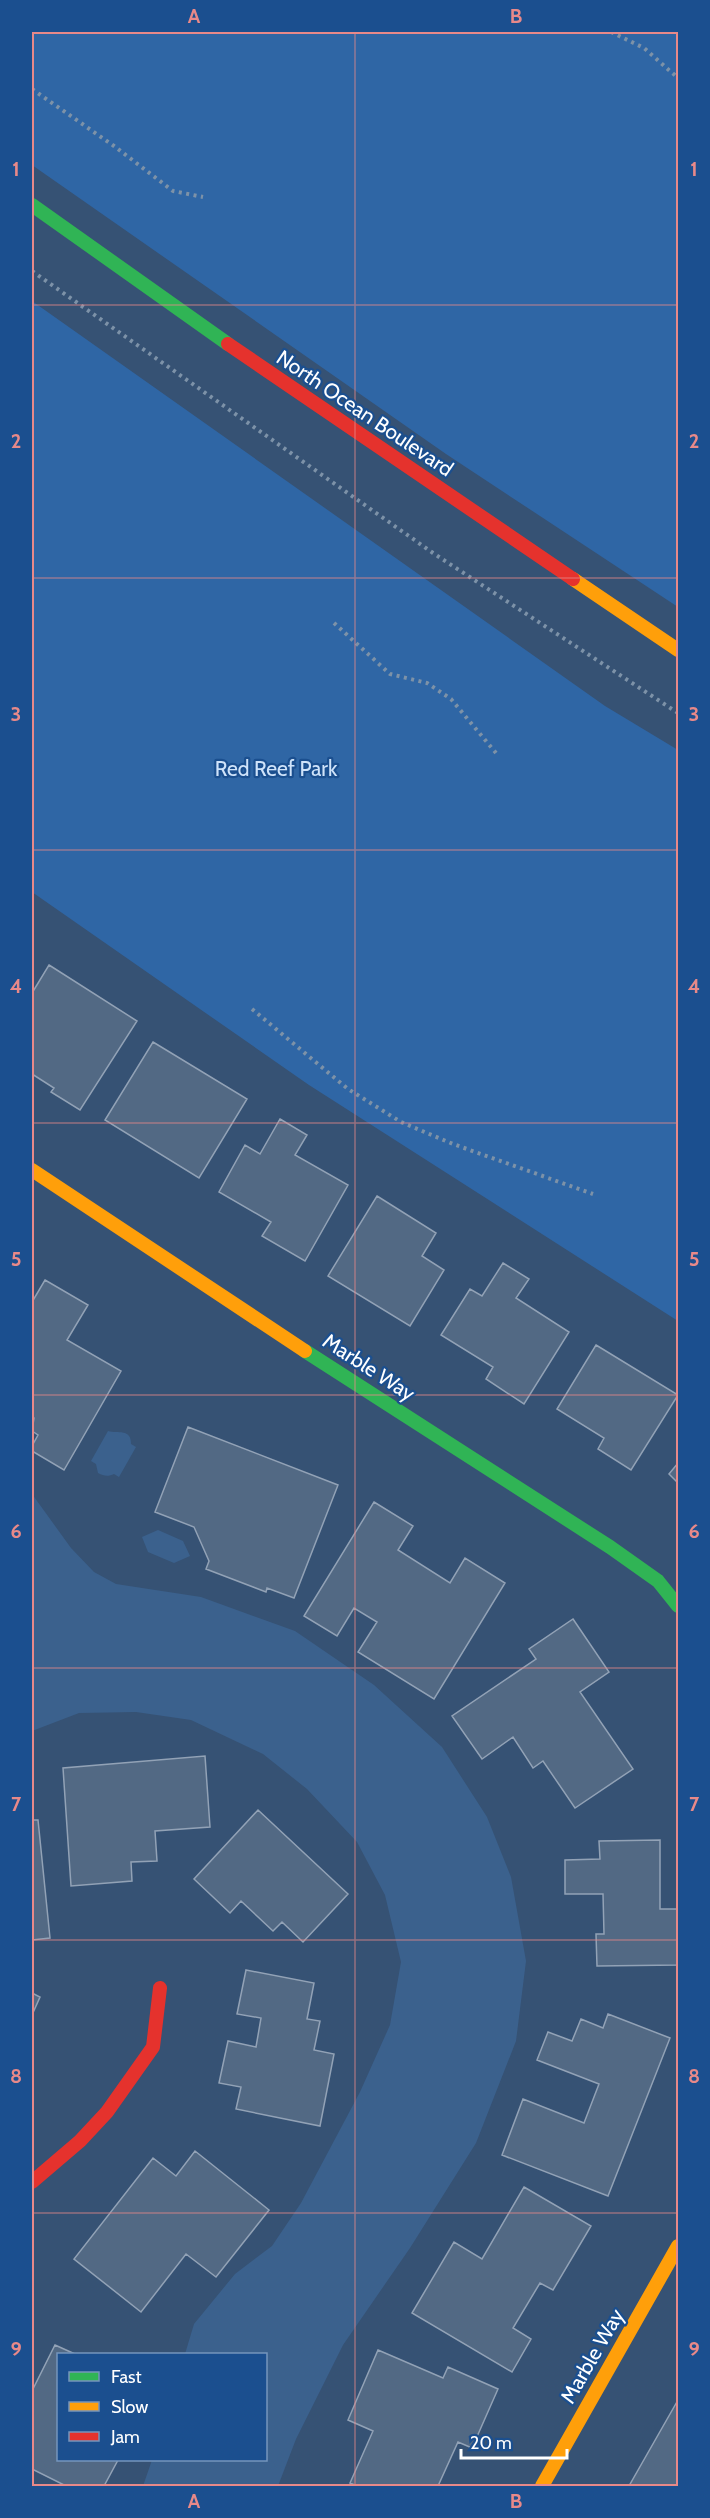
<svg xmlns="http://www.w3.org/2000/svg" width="710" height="2518" viewBox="0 0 710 2518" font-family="Cabin,sans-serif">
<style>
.green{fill:#2f66a5}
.water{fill:#3b618d}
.building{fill:#526984;stroke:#92a2b6;stroke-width:1.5}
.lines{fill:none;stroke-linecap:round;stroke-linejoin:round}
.path{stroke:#7d92a8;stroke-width:4;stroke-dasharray:3 4.5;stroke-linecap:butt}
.fast{stroke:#30b455;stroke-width:14}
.slow{stroke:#ff9f0a;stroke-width:14}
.jam{stroke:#e5322d;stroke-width:14}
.grid{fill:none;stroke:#e88989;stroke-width:1.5;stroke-opacity:0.55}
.labels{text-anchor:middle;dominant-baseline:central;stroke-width:4.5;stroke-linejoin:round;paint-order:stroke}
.street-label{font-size:21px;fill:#fff;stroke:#1b4f8f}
.park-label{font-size:21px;fill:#cfe3fa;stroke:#1b4f8f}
.neatline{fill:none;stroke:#e88989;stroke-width:2}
.grid-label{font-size:20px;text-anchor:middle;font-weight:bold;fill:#e88989}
</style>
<rect width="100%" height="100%" fill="#365274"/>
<path class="green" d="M32,32h646v575l-232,-153 -414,-289z
M32,301l573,405 73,44v571l-369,-236 -277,-193z"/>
<path class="water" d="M108,1431c10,3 23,-3 23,13l5,3 -17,30 -5,-3c-6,3 -10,2 -16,-1l-2,-9 -5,-3z
M32,1494l39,54 23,24 22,12 85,13 94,34 79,54 68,62 45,70 24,60 15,84 -10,80 -40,102 -66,105 -67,97 -47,94 -18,47h-135l9,-26h114v-106h-81l9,-30 41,-50 37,-28 29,-43 59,-111 30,-67 11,-63 -16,-67 -28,-53 -50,-53 -44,-35 -72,-34 -55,-8 -57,1 -47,18z
M158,1530l25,11 7,15 -16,7 -26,-11 -6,-15z"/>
<path class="building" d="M49,965l88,56 -57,89 -29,-18 3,-4 -22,-14v-81z
M153,1042l94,57 -48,79 -94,-58z
M280,1119l27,16 -12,20 53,30 -43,76 -43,-25 9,-14 -52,-30 26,-47 15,9z
M377,1196l59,37 -14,23 22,14 -34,56 -82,-50z
M503,1263l26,16 -13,19 53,34 -45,72 -38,-25 7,-12 -52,-32 29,-46 12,7z
M45,1280l43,25 -21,35 54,31 -57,99 -32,-19v-5l6,-11 -6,-4 2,-13 -2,-2v-114z
M596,1345l82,50 -47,75 -33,-21 6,-11 -47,-29z
M188,1427l150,58 -44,113 -27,-10 -1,4 -60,-23 3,-8 -15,-34 -39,-15z
M678,1463v20l-9,-9z
M374,1502l39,24 -15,24 52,33 15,-25 40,25 -71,116 -76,-47 19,-30 -23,-14 -17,28 -33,-20z
M573,1619l36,53 -29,20 53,77 -58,39 -32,-47 -10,7 -20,-31 -31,22 -30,-43 84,-57 -7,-10z
M205,1756l5,71 -55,4 2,30 -26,1 1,19 -61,5 -8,-118z
M258,1810l90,84 -45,48 -21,-20 -9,9 -32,-30 -11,12 -36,-34z
M32,1820h6l12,118 -18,2z
M660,1840v69h18v56l-81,1 -1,-32h8l-1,-40h-38v-34l35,-1 -1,-18z
M246,1970l68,13 -7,36 13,2 -6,29 20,4 -14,72 -84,-17 5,-22 -22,-4 9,-42 28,6 5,-29 -24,-4z
M32,1993l8,4 -8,18z
M608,2014l62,24 -62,158 -106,-41 21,-56 61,24 15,-39 -62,-24 11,-28 24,9 9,-22 22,9z
M195,2151l74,59 -53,67 -30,-23 -45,58 -67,-53 79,-101 23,18z
M524,2187l67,39 -38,64 -13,-7 -27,45 18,11 -19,33 -100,-59 42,-71 28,17z
M55,2345l20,9h-17v106h60l-14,26h-38l-34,-17v-78z
M378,2350l65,28 5,-11 50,22 -26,59 -14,-6 -20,44h-81l-7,-3 23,-52 -25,-11z
M678,2400v86h-49z"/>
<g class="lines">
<path class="path" d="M611,32l33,16 34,30
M32,89l82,57 59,45 30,6
M32,271l401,282 245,160
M334,623l56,51 37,9 24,16 45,54
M252,1009l96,80 53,33 52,22 140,50"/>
<path class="fast" d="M32,205l196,139
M305,1351l305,196 48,34 20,25"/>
<path class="slow" d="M573,579l105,71
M32,1170l273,181
M542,2486l136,-240"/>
<path class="jam" d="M228,344l345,235
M32,2182l48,-41 27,-29 46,-65 7,-59"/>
</g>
<path class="grid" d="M355,32v2454M32,305h646M32,578h646M32,850h646M32,1123h646M32,1395h646M32,1668h646M32,1940h646M32,2213h646"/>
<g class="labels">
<g class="street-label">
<text transform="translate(365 413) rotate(34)">North Ocean Boulevard</text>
<text transform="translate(369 1367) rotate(33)">Marble Way</text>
<text transform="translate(592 2356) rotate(-60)">Marble Way</text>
</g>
<g class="park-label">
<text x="276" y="768">Red Reef Park</text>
</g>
</g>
<rect width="710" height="2518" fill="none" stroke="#1b4f8f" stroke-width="66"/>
<rect x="57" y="2353" width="210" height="108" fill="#1b4f8f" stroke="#7695bc" stroke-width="1.5"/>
<rect x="69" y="2372" width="30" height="9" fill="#30b455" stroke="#7695bc" stroke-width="1.5"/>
<text x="111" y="2383" font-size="18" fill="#ffffff">Fast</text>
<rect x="69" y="2402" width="30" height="9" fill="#ff9f0a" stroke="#7695bc" stroke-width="1.5"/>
<text x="111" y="2413" font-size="18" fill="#ffffff">Slow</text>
<rect x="69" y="2432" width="30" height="9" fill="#e5322d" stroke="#7695bc" stroke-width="1.5"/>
<text x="111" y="2443" font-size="18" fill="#ffffff">Jam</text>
<path d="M461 2449v9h106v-9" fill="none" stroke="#ffffff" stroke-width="3"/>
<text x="470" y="2449" font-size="18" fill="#ffffff" stroke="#1b4f8f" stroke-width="4.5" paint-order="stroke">20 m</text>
<rect x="33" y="33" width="644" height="2452" class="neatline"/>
<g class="grid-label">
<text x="194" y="23">A</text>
<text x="516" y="23">B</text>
<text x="16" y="176">1</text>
<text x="694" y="176">1</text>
<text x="16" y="448">2</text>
<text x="694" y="448">2</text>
<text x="16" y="721">3</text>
<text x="694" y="721">3</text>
<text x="16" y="993">4</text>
<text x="694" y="993">4</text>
<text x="16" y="1266">5</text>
<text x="694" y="1266">5</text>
<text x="16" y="1538">6</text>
<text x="694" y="1538">6</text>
<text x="16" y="1811">7</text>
<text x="694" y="1811">7</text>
<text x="16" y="2083">8</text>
<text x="694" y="2083">8</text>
<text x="16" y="2356">9</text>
<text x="694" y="2356">9</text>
<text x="194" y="2508">A</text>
<text x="516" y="2508">B</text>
</g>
</svg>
